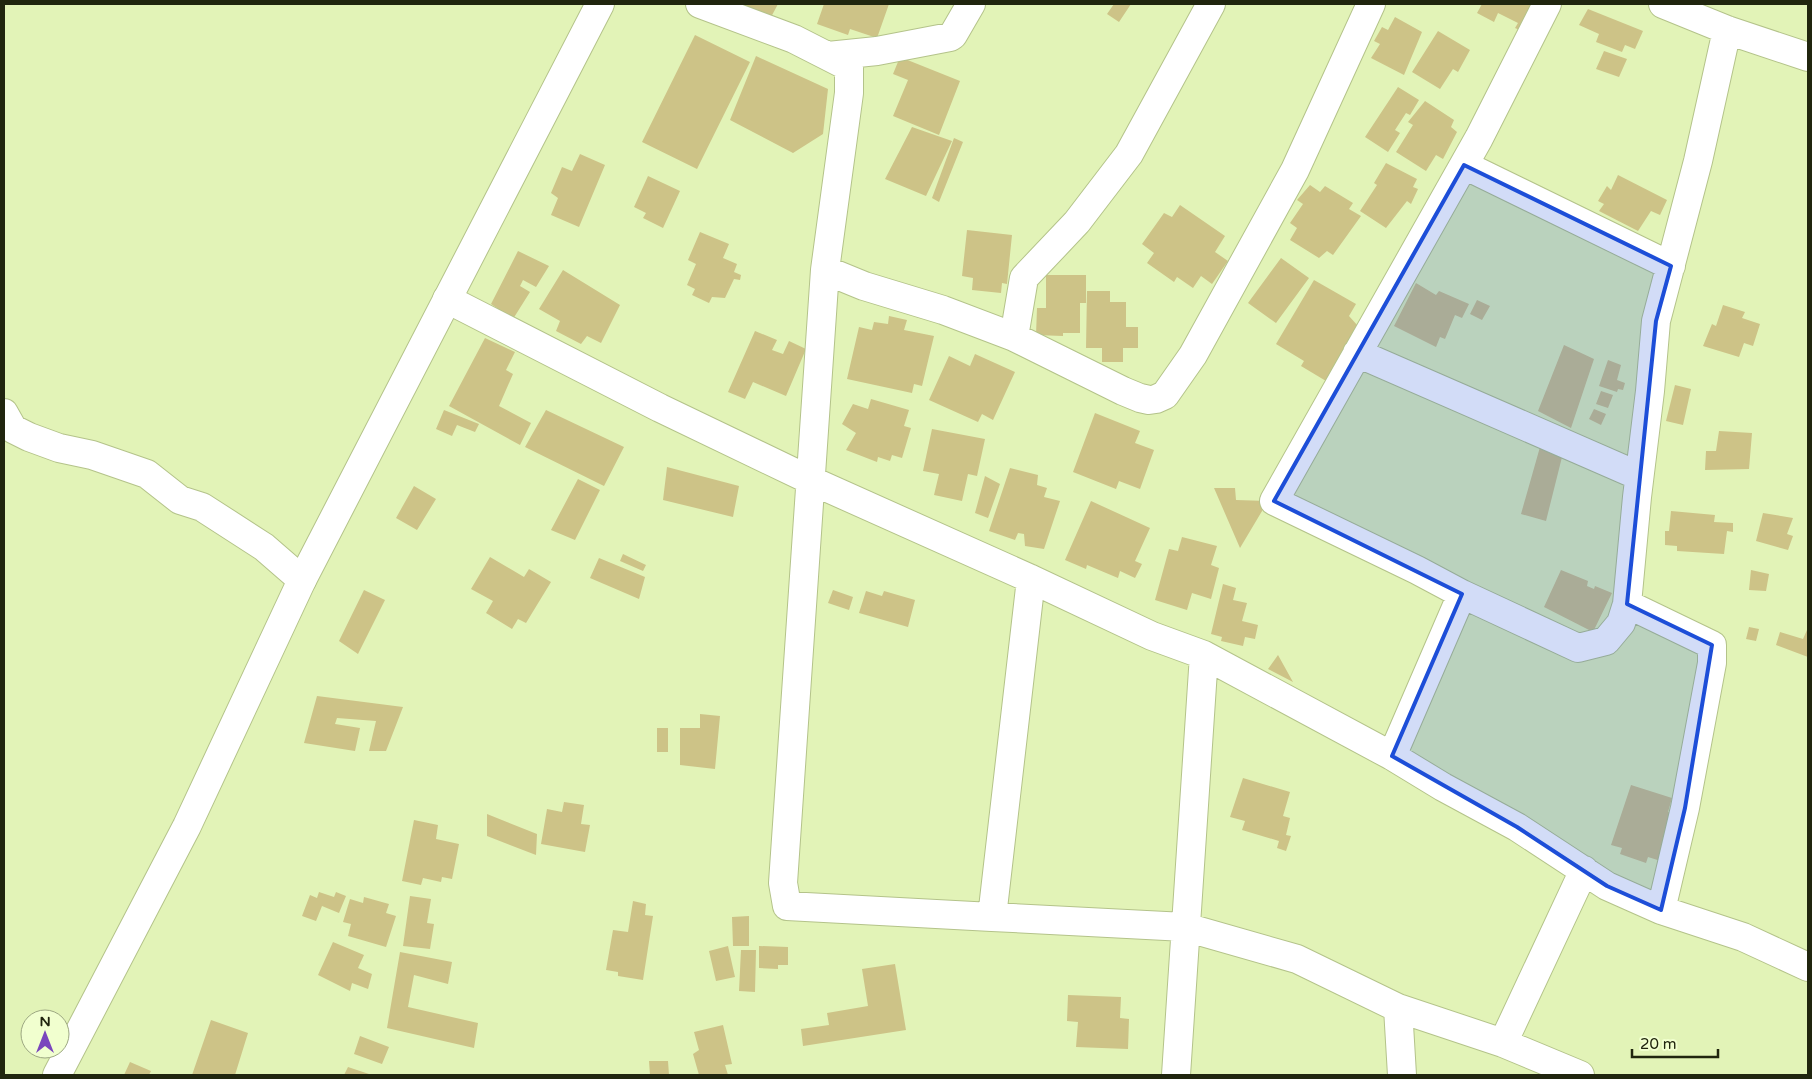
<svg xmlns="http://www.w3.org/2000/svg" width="1812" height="1079" viewBox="0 0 1812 1079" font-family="'Varela Round',sans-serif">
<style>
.building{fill:#cdc387}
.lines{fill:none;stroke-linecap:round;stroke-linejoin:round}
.minor-casing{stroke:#b4c38a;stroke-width:30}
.major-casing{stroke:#b4c38a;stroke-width:30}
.minor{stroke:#fff;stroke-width:28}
.major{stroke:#fff;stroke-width:28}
.marked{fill:#1d4ed8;fill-opacity:0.2;stroke:#1d4ed8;stroke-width:4;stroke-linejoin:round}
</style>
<rect width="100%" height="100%" fill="#e2f3b7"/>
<path class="building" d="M739,4h39l-8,15 -32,-14z
M824,4h65l-12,34 -27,-9 -2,6 -31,-11z
M1114,4h17l-12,18 -12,-8z
M1482,4h50l-10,27 -7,-3 3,-5 -20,-10 -4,9 -17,-9z
M1588,9l55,22 -8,18 -10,-4 -3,7 -26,-10 3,-8 -20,-9z
M1395,17l27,15 -18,43 -33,-17 9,-14 -6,-3 8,-14 6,3z
M1438,31l32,19 -12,22 -5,-3 -13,20 -28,-17z
M695,35l55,27 -53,107 -55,-27z
M1604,51l23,8 -8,18 -23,-8z
M756,56l72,33 -5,45 -30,19 -63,-33z
M900,57l60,24 -21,54 -46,-19 15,-36 -15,-6z
M1398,87l21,13 -9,15 -4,-2 -11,17 5,3 -12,19 -23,-15z
M1425,101l29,19 -3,7 6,5 -14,27 -7,-4 -10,16 -30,-19 17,-27 -5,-3z
M912,127l40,14 -26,55 -41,-17z
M954,138l9,4 -24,60 -7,-4z
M580,154l25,11 -26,62 -28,-12 7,-17 -7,-5 11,-26 10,4z
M1386,163l31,16 -4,8 5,2 -7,15 -4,-3 -21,27 -26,-17 17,-26 -3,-2z
M1618,175l49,25 -7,15 -9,-4 -13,20 -39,-20 5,-7 -6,-3 9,-15 4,4z
M648,176l32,15 -17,37 -20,-10 3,-5 -12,-6z
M1310,185l10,7 5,-6 28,17 -4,6 12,7 -28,39 -6,-4 -8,7 -29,-18 7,-12 -7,-5 13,-19 -6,-4z
M1180,205l45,31 -10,16 13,9 -16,23 -11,-8 -8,12 -16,-11 -3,5 -27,-19 7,-10 -12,-9 22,-31 8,4z
M967,230l45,5 -5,49 -5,-1 -1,10 -29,-3 1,-12 -11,-2z
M700,232l29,12 -6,14 14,6 -3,8 7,3 -1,5 -6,-1 -9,19 -13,-1 -3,6 -17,-8 3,-6 -8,-4 9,-21 -8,-4z
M518,251l31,15 -13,21 -13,-7 -3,6 10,6 -17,27 -22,-15z
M1281,258l28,20 -33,45 -28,-20z
M563,270l57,35 -19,38 -14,-7 -6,8 -25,-13 4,-10 -21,-12z
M1046,275h40v28h-6v30h-17v3l-27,-1 1,-27h9z
M1314,280l42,24 -7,12 9,10 -32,55 -25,-15 3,-5 -28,-17z
M1416,283l20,12 3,-4 30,13 -7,14 -7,-3 -10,24 -5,-2 -4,10 -42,-21z
M1087,291h23v11h16v25h12v21h-15v14h-21v-14h-16z
M1477,300l13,6 -8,14 -12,-6z
M1723,305l22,7 -3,6 18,6 -7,22 -9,-3 -5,14 -36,-11 9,-22 4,2z
M889,316l18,4 -3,10 30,6 -12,50 -8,-2 -2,9 -65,-14 12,-52 13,3 2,-8 14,2z
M755,331l22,9 -5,10 11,4 6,-13 17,8 -20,47 -33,-14 -8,17 -17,-7z
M485,338l30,14 -9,18 7,4 -14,32 32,17 -11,22 -71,-39z
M1564,345l30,14 -23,69 -33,-17z
M975,354l40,18 -22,48 -11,-6 -4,8 -49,-22 20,-44 21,10z
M1608,360l13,5 -4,15 8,3 -2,7 -5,-1 -1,3 -18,-6z
M1675,385l16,4 -8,36 -17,-4z
M1601,391l12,4 -5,13 -12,-4z
M871,399l38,11 -5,16 7,2 -9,30 -10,-3 -2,6 -12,-4 -1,5 -31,-12 10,-17 -14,-9 11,-20 15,5z
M1594,409l12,5 -5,11 -12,-6z
M444,410l35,14 -4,8 -18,-7 -5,11 -16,-7z
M546,410l78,37 -20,39 -79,-39z
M1095,413l45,18 -5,12 19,7 -14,39 -21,-8 -3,8 -43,-17z
M932,429l53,10 -8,37 -9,-2 -6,27 -28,-6 5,-21 -16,-3z
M1719,431l33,2 -3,36 -44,1 1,-19h10z
M1540,447l23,6 -17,68 -25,-7z
M667,467l72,19 -6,31 -70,-17z
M1010,468l28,7 -1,10 10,3 -3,9 16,4 -16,48 -19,-3 -1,-12 -6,-1 -3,7 -26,-9z
M985,476l15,8 -12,34 -13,-5z
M578,479l22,11 -25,50 -24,-10z
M414,486l22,13 -19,31 -21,-12z
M1214,488h21l1,12 32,1 -28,47z
M1091,501l59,27 -15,33 7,3 -7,14 -15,-7 -2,7 -31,-13 -1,4 -21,-9z
M1671,511l44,4 -1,7 19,1v9l-6,-1 -3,23 -47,-3v-5l-12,-1v-14h4z
M1763,513l30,5 -6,16 6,2 -5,14 -32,-9z
M1182,537l35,9 -6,19 8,3 -8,31 -19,-6 -5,17 -32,-10 14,-51 9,2z
M623,554l23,11 -3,6 -23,-10z
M490,557l34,20 5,-8 22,13 -25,41 -8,-4 -6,10 -26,-16 7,-12 -22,-12z
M599,558l46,19 -6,22 -49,-21z
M1561,570l27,11 -1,5 7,3 1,-3 17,7 -19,39 -49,-25z
M1751,570l18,4 -3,17 -17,-1z
M1223,584l13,4 -3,12 14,3 -5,18 16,4 -3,14 -10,-2 -2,9 -22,-5 1,-4 -11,-3z
M364,590l21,10 -27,54 -19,-13z
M833,590l20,7 -4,13 -21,-7z
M866,591l16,5 2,-5 31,9 -7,27 -49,-14z
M1749,627l10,2 -3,12 -10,-2z
M1807,630l1,1v26l-32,-12 4,-13 23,7z
M1278,655l15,27 -25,-13z
M317,696l86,11 -17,44h-17l7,-30 -39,-3 -2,6 25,4 -5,23 -51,-8z
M700,714l20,2 -5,53 -35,-4v-37h20z
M657,728h11v24h-11z
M1243,778l47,14 -7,24 7,2 -4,17 5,1 -5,15 -9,-3 2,-7 -37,-11 3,-9 -15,-4z
M1631,785l41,13 -4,14 11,4 -15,46 -16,-5 -2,6 -26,-9 2,-6 -11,-3z
M564,802l20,3 -3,19 9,1 -5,27 -44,-8 6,-35 15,3z
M487,814l50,20 -1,21 -49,-19z
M414,820l24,5 -2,14 23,5 -7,35 -10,-2 -1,5 -18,-4 -2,7 -19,-4z
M319,892l15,5 2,-5 10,4 -7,17 -17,-7 -6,15 -14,-5 8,-21 7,3z
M410,896l21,3 -4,24 7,1 -4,25 -27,-3z
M364,897l25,7 -3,9 10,3 -10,31 -38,-11 3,-12 -8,-2 7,-23 13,4z
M633,901l13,3 -1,11 8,1 -10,64 -25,-4v-4l-12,-2 7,-40 15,2z
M749,916v30h-16l-1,-29z
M333,942l31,13 -6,13 14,6 -4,15 -16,-6 -2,8 -32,-16z
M728,946l7,31 -19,4 -7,-30z
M759,946l29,1v18h-10v4l-19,-1z
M741,950h15l-1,42 -16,-1z
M400,952l52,10 -4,22 -34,-9 -6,32 70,16 -4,25 -87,-20z
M895,964l11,66 -103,16 -2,-17 28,-4 -2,-12 41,-7 -6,-37z
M1068,995l53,2 -1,21 9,1 -1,30 -52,-2 2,-25 -11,-1z
M211,1020l37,13 -13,42h-43z
M723,1025l9,39 -7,1 3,10h-29l-6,-21 6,-4 -5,-18z
M360,1036l29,11 -7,17 -28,-10z
M649,1061h19l1,14h-19z
M130,1062l21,9 -2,4h-25z
M348,1067l24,8h-28z"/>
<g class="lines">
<g class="minor-casing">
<path id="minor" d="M700,4l94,35 55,28v26l-24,177
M1663,4l64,26 81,27
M828,56l49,-5 73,-14 3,-2 18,-31
M1464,165l207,101
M447,299l213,109 150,72 221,99 121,57 52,19 188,101 51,31 74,40 90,59 54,24 82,27 65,30
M1014,337l10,-59 53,-56 52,-68 82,-150
M1357,353l282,123
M4,413l9,16 16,8 30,11 33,7 55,19 33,26 22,7 62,40 38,33
M1031,579l-39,338 193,10 112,32 101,49
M1462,594l116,54 28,-7 15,-18 6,-19
M1392,756l70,-162 -45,-24 -143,-69 205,-363 68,-134
M1661,910l24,-102 27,-145v-18l-85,-41 10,-107 13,-106 6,-70 42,-160 29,-131
M992,917l-205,-11 -4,-23 42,-613 39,16 79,24 71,27 109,54 17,7 9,2 7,-1 9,-4 28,-40 102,-185 76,-166
M1503,1043l77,32
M1176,1075l28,-420
M1402,1075l-4,-67 105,35 81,-173"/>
</g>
<g class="major-casing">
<path id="major" d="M57,1075l130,-249 115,-246 298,-576"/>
</g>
<use href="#minor" class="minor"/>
<use href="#major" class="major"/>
</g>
<path class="marked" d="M1464,165l207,101 -15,55 -29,283 85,41 -27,163 -24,102 -54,-24 -90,-59 -125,-71 70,-162 -188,-93z"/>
<rect width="1812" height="1079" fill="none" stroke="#20250e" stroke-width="10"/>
<g transform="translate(45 1034)"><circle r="24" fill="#f1ffcf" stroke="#9da882"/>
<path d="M0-4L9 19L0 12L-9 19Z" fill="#7a46bd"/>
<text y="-8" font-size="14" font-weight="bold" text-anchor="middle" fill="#20250e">N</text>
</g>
<path d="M1632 1049v8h86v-8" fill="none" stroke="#20250e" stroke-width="2.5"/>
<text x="1640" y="1049" font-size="15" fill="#20250e" stroke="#f1ffcf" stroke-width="4" paint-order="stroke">20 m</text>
</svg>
